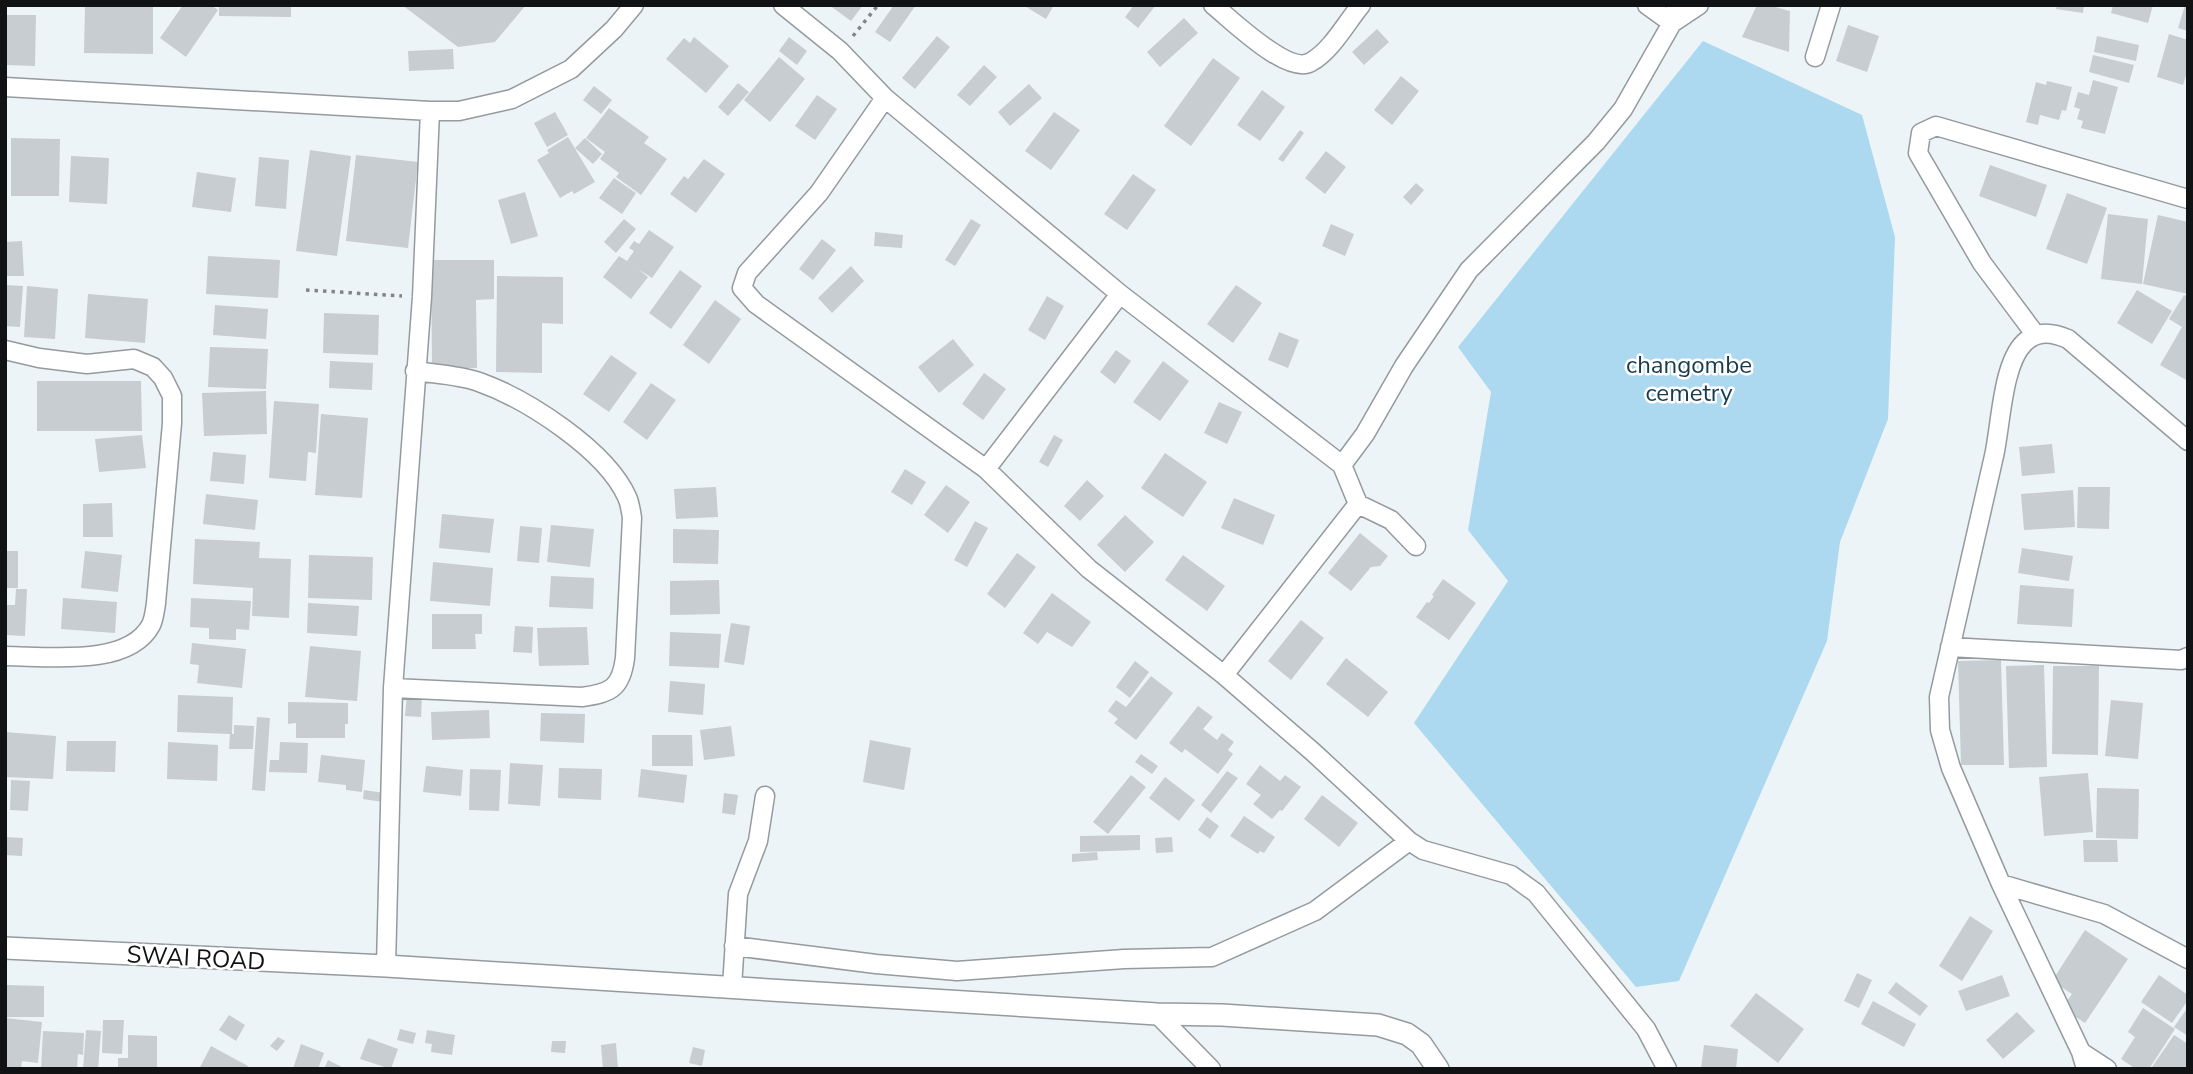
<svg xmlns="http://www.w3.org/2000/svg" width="2193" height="1074" viewBox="0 0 2193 1074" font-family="'Nunito Sans',sans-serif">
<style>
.green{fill:#acd9f0}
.building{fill:#c7cdd0}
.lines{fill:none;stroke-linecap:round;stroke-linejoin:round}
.minor-casing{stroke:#949a9d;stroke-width:21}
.tertiary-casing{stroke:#949a9d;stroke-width:24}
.path{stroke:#808587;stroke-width:3.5;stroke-dasharray:3.5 5;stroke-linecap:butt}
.minor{stroke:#fff;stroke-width:18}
.tertiary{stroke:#fff;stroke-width:21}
.labels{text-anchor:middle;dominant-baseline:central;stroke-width:5;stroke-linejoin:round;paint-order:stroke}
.park-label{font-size:24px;fill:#193c4c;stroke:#fff}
.street-label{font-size:24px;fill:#101213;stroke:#fff}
</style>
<rect width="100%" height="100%" fill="#edf4f8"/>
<path class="green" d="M1703,41l159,74 33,122 -7,182 -48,123 -13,99 -148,340 -43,6 -222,-264 94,-142 -40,-51 23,-138 -33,-45z"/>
<path class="building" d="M85,5h68v49l-69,-1z
M183,5h28l7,5 -32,47 -26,-19z
M219,5h72v12l-72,-1z
M402,5l61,1 63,-1 -31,37 -37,5z
M829,5h34l-12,16z
M894,5h22l-26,37 -15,-10z
M1023,5h31l-8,14z
M1134,5h22l-18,23 -13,-11z
M1757,5h11l22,6 -1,41 -47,-15z
M2057,5h27l-1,8 -27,-4z
M2113,5h40l-5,18 -37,-10z
M2185,5h3v26l-10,-3z
M5,15h31l-1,51 -30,-1z
M1184,18l14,15 -38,34 -13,-15z
M1848,25l31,11 -12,36 -31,-11z
M1377,29l12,13 -25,23 -12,-13z
M2169,34l19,6v29l-5,16 -26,-8z
M937,36l13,11 -35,42 -13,-11z
M2097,36l42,9 -3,16 -42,-9z
M694,37l35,29 -23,27 -40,-34 18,-21 6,5z
M789,37l18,14 -10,14 -18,-14z
M453,49l1,20 -45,2 -1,-20z
M2093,55l41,10 -5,18 -40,-11z
M779,57l26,22 -35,43 -26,-22z
M1213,58l27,20 -49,68 -27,-20z
M984,65l13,12 -27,29 -13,-11z
M1401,76l18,15 -27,34 -18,-15z
M2093,80l25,7 -13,47 -24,-6 2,-7 -6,-2 3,-10 -6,-2 4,-15 11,3z
M2047,81l25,6 -6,24 -4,-1 -3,10 -19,-5 -2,10 -12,-3 10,-40 10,3z
M738,83l11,9 -21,24 -10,-9z
M1029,84l13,14 -32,28 -12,-14z
M594,86l18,14 -11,14 -18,-14z
M1262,90l23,17 -25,34 -23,-16z
M817,95l20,14 -22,31 -20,-14z
M609,108l40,29 -5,6 23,16 -26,36 -25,-18 3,-4 -19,-14 5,-7 -19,-14z
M555,112l13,23 -21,12 -13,-24z
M1054,112l26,18 -29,40 -26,-19z
M1300,130l4,3 -21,29 -5,-3z
M568,137l27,45 -21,12 -2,-3 -12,7 -23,-38 12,-7 -2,-3z
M11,138l49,1 -1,57h-48z
M585,138l17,16 -9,10 -18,-16z
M310,150l41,6 -14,100 -41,-5z
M1326,151l20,16 -21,27 -20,-16z
M356,155l62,7 -10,86 -62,-7z
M71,156l38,2 -2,46 -38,-2z
M259,157l30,3 -3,49 -31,-3z
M704,159l21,15 -29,39 -26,-19 14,-18 4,3z
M1990,165l57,20 -11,32 -57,-21z
M197,172l39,6 -5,34 -39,-5z
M1133,174l23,16 -29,40 -23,-16z
M614,178l22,15 -14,21 -23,-16z
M1416,183l8,7 -13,15 -8,-8z
M525,192l13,44 -27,8 -13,-44z
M2067,193l40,15 -20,56 -41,-15z
M2108,214l40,5 -6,65 -41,-5z
M2158,215l30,7v72l-45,-10z
M624,219l12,10 -20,24 -12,-11z
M971,219l10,6 -26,41 -10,-6z
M1331,224l23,10 -9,22 -23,-10z
M649,230l25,17 -22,31 -14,-9 10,8 -17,22 -28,-22 16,-21 8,5 7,-10 -5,-3 5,-7 5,3z
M875,232l28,3 -1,13 -28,-2z
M822,239l14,11 -23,30 -14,-11z
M22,241l2,35h-19v-34z
M208,256l72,4 -2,38 -72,-4z
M431,260h63v39l-18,1 1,68h-45z
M851,266l13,15 -32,32 -14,-15z
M680,270l22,16 -31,43 -22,-16z
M497,276l66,1v47l-21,-1v50l-46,-1z
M5,285l18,1 -3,41 -15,-1z
M1236,285l26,18 -29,40 -26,-19z
M27,286l31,3 -3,50 -31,-2z
M2137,290l35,21 -20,33 -35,-21z
M88,294l60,5 -3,44 -60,-5z
M2184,295l4,2v84l-28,-16 22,-38 -13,-8z
M1047,296l17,10 -19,34 -17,-10z
M715,300l26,19 -32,45 -26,-19z
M215,305l53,4 -2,30 -53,-4z
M324,313l55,2 -1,40 -55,-2z
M1279,332l20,8 -11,28 -20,-8z
M953,339l21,26 -35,28 -21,-26z
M210,347l58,2 -2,40 -58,-2z
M1116,350l15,11 -16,23 -15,-12z
M611,355l26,18 -28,39 -26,-18z
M330,361l43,2 -1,27 -43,-2z
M1163,361l26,20 -29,40 -27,-19z
M984,373l22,16 -23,31 -21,-16z
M37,381h104l1,50h-105z
M651,383l25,17 -29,40 -24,-18z
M266,391l1,43 -63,2 -2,-43z
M274,401l45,3 -3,49 -8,-1 -2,29 -37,-3z
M1219,402l23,10 -15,32 -23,-11z
M321,414l47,4 -6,80 -47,-3z
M142,435l4,33 -47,4 -4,-33z
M1054,435l9,5 -15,27 -9,-5z
M2052,444l3,29 -33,3 -3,-29z
M213,452l33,3 -2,29 -34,-3z
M1165,453l42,29 -24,35 -42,-29z
M905,469l21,13 -14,23 -21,-13z
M1087,480l17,16 -24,25 -16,-15z
M946,485l24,17 -22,31 -24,-18z
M716,487l2,30 -42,2 -2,-30z
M2078,487h32l-1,42 -32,-1z
M2073,490l2,37 -51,3 -3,-36z
M206,494l52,6 -3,30 -52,-6z
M1234,498l41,17 -12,30 -42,-17z
M112,503l1,34h-30v-33z
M442,514l52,5 -4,34 -51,-5z
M1125,515l29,27 -29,30 -28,-27z
M975,521l13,7 -21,39 -13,-7z
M551,525l43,4 -4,38 -43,-5z
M520,526l22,2 -3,35 -22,-2z
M673,529l46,1 -1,34 -45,-1z
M1360,533l28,23 -8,10 -9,1 -20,24 -23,-18z
M195,539l65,3 -1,16 32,1 -2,59 -37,-2 1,-28 -60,-4z
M2022,548l51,8 -4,25 -51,-8z
M5,551h13v37h-13z
M85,551l37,4 -4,37 -37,-4z
M1017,553l19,14 -31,41 -18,-14z
M309,555l64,2 -1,43 -64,-2z
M1183,555l42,31 -18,25 -42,-31z
M433,562l60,6 -3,38 -60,-5z
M551,576l43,2 -1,31 -44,-2z
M1443,579l33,24 -27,37 -33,-23 11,-15 2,1 5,-7 -2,-1z
M719,580l1,34 -50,1v-34z
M2020,585l54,4 -2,38 -55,-3z
M16,589h11l-2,47 -20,-1v-30h10z
M1052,593l39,29 -19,25 -25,-15 -9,12 -15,-11z
M63,598l54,4 -2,31 -54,-4z
M191,598l60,3 -2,29 -13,-1v11l-27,-1v-11l-19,-1z
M308,603l51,3 -2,30 -50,-3z
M432,614h50v20h-7l1,15h-44z
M1301,620l23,18 -33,42 -23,-19z
M731,623l19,3 -6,39 -20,-3z
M515,626l18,1 -1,26 -19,-1z
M587,627l2,38 -50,1 -2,-38z
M670,632l51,2 -2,34 -50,-2z
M192,643l54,6 -4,39 -45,-5 2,-18 -9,-1z
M310,646l51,5 -4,50 -52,-4z
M1346,658l42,34 -20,25 -42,-33z
M2001,660l3,105h-43l-3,-104z
M1135,661l14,11 -19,26 -14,-11z
M2044,665l3,102 -38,1 -3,-102z
M2053,666h46l-1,89 -46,-1z
M1151,676l22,17 -37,47 -22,-17 4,-4 -10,-8 8,-11 10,7z
M670,681l35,3 -2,31 -35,-3z
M178,695l55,2 -1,37h2v-9l20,1 -1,23h-24l1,-15 -53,-2z
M407,695l15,1 -1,21 -16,-1z
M2111,700l32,3 -5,56 -33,-3z
M288,702l60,1v21h-3v14h-49v-15l-8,1z
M1198,706l15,11 -10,12 14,11 5,-7 12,9 -6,8 5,4 -15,20 -33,-25 -3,4 -13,-10z
M489,710l1,28 -58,2 -1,-28z
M541,713l44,1 -1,29 -44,-2z
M257,717l13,1 -5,73 -13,-1z
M731,726l4,30 -31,4 -4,-30z
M5,732l51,4 -3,43 -48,-2z
M652,735h40l1,31h-41z
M870,740l41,8 -7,42 -41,-8z
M67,741h49l-1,31 -49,-1z
M168,742l50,3 -1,36 -50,-2z
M280,742l28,1 -1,30 -38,-1 1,-12h9z
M1141,754l17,12 -6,8 -17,-12z
M321,755l44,5 -3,32 -16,-2v-5l-28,-3z
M510,763l33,2 -3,41 -32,-2z
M1260,765l20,16 5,-6 16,12 -19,24 -2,-1 -8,9 -19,-15 8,-9 -15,-11z
M426,766l37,4 -2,26 -38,-4z
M559,768l43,1 -1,31 -43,-2z
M470,769l31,1 -2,41 -30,-1z
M641,769l46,6 -3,28 -46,-6z
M1227,771l11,7 -27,35 -10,-8z
M2088,773l5,59 -49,4 -5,-59z
M1131,775l15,12 -38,47 -15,-12z
M1165,777l30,23 -16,21 -30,-23z
M11,780l19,1 -2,30 -18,-1z
M2097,788l42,1 -1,50 -42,-1z
M364,790l20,3 -1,9 -20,-3z
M724,793l14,2 -3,20 -13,-2z
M1322,795l36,28 -19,24 -35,-28z
M1244,816l31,21 -11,16 -4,-2 -2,3 -28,-18z
M1207,817l12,9 -9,13 -12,-9z
M1140,835v15l-60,2v-16z
M5,837l18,1 -1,18 -17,-1z
M1172,837l1,15 -17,1 -1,-15z
M2083,840h34l1,22h-34z
M1097,852l1,8 -26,2v-8z
M1970,916l23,15 -31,50 -23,-15z
M2085,930l43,29 -43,64 -23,-15 10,-14 -20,-13z
M1857,973l15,7 -13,28 -15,-7z
M2002,975l8,21 -44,15 -8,-20z
M2159,975l29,20v5l-16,23 -31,-21z
M1896,982l32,24 -8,10 -32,-23z
M6,985l38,1v31h-38z
M1756,993l48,36 -26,34 -48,-37z
M1873,1001l43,23 -12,23 -43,-23z
M2188,1007v29l-14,-9z
M2143,1008l32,21 -26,40h-13l-15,-10 14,-22 -7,-5z
M2017,1012l18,19 -32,28 -17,-19z
M229,1015l16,10 -9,16 -17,-11z
M5,1018l37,4 -4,41 -16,-2 -1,8h-16z
M103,1020h21l-2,34 -20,-1z
M400,1029l16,4 -3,11 -16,-4z
M86,1030l15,1 -3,38h-15z
M427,1030l28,5 -3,20 -21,-3 1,-8 -7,-1z
M43,1031l41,2 -1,22 -5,-1 -1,15h-36z
M128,1035l29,1v33h-39v-11h10z
M2174,1035l14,9v25h-33l-3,-2z
M278,1037l7,4 -8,10 -7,-5z
M368,1038l30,11 -7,20 -31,-10z
M552,1041h14l-1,12 -14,-1z
M616,1043l2,26h-15l-2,-24z
M301,1044l23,9 -6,16h-25z
M1704,1045l34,4 -2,20h-35z
M211,1046l37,20 -1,3h-48z
M693,1047l12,3 -3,16 -13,-3z
M328,1060l14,7 -1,2h-17z"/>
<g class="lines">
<g class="minor-casing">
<path id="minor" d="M783,5l57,46 45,47 235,196 222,171 16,39 33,16 25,26
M1213,5c19,15 75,71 98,57 21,-12 35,-39 50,-57
M1647,5l25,18 27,-18
M1815,57l16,-52
M5,87l425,24h29l53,-12 59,-30 43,-40 20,-24
M885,98l-66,95 -72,80 -5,15 14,16 230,165 103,100 135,106 89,77 96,89 14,9 88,25 25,18 110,136 21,40
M2035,334l-53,-71 -64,-110 3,-20 15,-7 252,73
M5,350l34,8 48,6 47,-5 19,8 10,11 9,18v27l-16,180c-1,7 -2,16 -5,22 -23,43 -105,31 -146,31
M1342,465l23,-31 39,-68 65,-96 127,-128 27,-33 49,-86 4,-18
M986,469l134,-175
M1950,647l231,13 7,-3
M1224,675l134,-171
M393,688l189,9c28,-4 39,-8 43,-39l7,-140c-1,-6 -2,-15 -5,-21 -21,-47 -100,-98 -148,-115 -19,-7 -43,-8 -64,-11
M2001,884l103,30 84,45
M734,946l142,18 81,7 167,-12 88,-2 103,-46 94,-70
M386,966l7,-278 29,-391 8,-186
M732,987l6,-93 20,-53 7,-45
M1157,1014l54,55
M2081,1052l26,17
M2086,1069l-5,-17 -80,-168 -50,-116 -11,-38 -1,-33c18,-80 37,-160 55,-241 7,-31 8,-91 30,-113 13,-13 28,-11 44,-4l120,102"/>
</g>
<g class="tertiary-casing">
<path id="tertiary" d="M5,948l381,18 771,48 65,1 156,10 29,9 14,10 17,25"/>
</g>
<path class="path" d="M853,36l25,-31
M306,290l96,6"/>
<use href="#minor" class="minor"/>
<use href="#tertiary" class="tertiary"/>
</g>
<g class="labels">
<g class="park-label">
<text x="1689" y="365">changombe<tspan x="1689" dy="28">cemetry</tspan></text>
</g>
<g class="street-label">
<text transform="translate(196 958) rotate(3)">SWAI ROAD</text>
</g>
</g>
<rect width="2193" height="1074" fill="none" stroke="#101213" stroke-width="14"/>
</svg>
